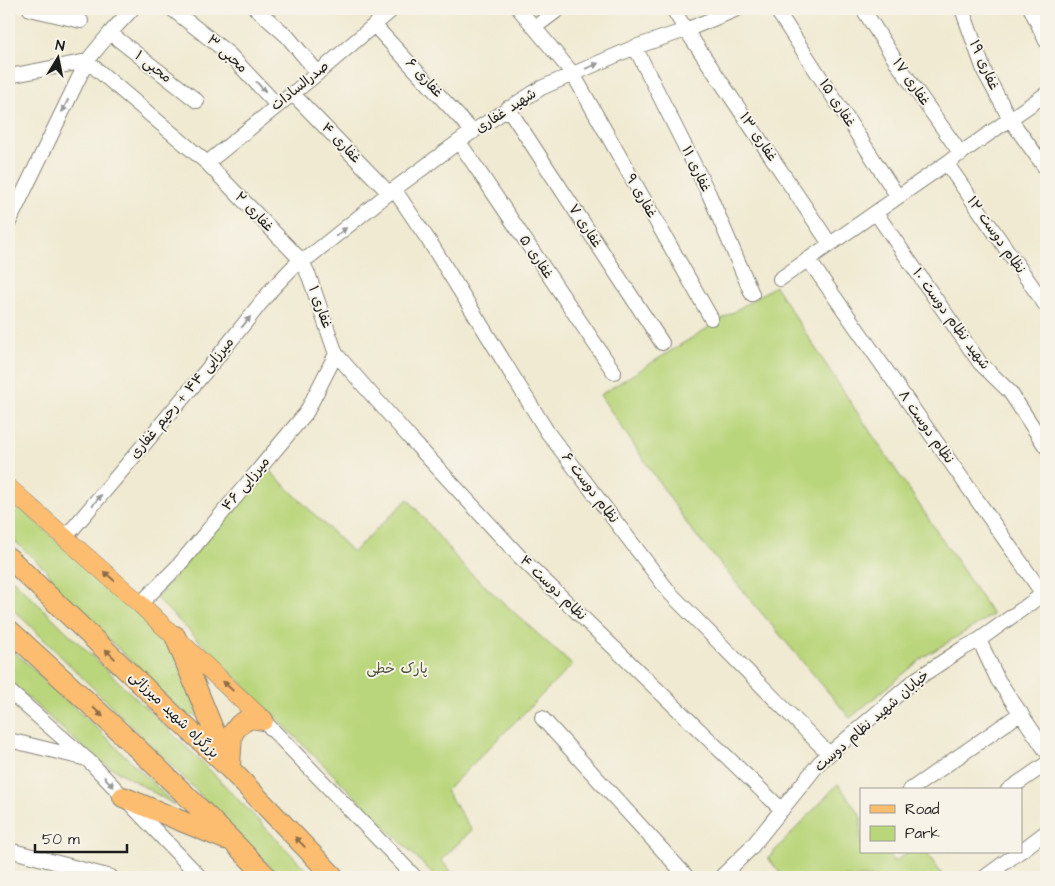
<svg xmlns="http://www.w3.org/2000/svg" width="1055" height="886" viewBox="0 0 1055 886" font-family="'Architects Daughter','Playpen Sans Arabic',sans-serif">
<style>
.green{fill:#bad67b;stroke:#6b794c}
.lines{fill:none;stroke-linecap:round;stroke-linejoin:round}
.minor-casing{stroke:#868377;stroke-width:16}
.major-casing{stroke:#868377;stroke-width:19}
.highway-casing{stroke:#868377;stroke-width:22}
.minor{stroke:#fff;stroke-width:14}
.major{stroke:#fcbd6f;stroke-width:18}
.highway{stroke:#fcbd6f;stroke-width:20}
.oneway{fill:#999}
.oneway2{fill:#8c6c46}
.labels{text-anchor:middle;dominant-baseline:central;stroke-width:4;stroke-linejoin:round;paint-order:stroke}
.street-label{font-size:14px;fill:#1c1c1c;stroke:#f7f3e8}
.park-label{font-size:14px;fill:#4b5438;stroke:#f7f3e8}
</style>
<rect width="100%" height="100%" fill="#f7f3e8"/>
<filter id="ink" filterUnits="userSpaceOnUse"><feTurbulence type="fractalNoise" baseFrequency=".02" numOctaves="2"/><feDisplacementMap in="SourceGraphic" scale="10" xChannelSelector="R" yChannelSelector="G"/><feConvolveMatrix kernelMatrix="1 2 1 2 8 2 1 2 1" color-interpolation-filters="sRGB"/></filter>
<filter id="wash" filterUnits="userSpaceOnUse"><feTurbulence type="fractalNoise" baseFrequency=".0096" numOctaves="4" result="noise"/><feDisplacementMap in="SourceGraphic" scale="20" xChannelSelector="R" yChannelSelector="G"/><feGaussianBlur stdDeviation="1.12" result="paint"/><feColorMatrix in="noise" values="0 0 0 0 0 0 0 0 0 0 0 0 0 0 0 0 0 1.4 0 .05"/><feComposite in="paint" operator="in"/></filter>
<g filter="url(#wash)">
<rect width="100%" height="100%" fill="#f0ead2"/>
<path class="green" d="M775,286l76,117 142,212 -68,41 -75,62 -160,-190 -90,-133z
M268,469l85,83 55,-53 55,67 109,99 -126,126 26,39 -31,30 15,17h-20l-280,-279z
M9,498l159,142 31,75 -13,1 -124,-123 -16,-23 -37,-34z
M9,576l195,188 109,113h-33l-95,-98 -176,-174z
M9,650l9,5 84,78 73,72 -80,-47 -86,-77z
M838,784l23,32v36h26l7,10 14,-10h18l18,25h-161l-15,-19z"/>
</g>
<g filter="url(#ink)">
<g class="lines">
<g class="minor-casing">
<path id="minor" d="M30,9l51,12
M172,9l57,45 48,51
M256,9l31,27 31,37
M519,9l54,65 138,244
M673,9l13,21 144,214
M776,9l122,188
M863,9l34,54 64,91
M962,9l23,64 25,46 36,50
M1031,9l15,32
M374,25l99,107
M535,27l24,-18
M110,33l87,68
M635,47l74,147 43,100
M9,76l78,-15 120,102 94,97 8,16 27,78 74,84 110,119 262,253
M292,93l97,100
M508,108l154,235
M459,142l155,230
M207,163l111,-90 75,-64
M947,164l99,142
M394,189l39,58 115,186 122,160 159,161
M876,213l104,150 30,29 36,55
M9,222l78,-161 23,-28 22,-24
M808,259l235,335
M780,279l266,-185
M65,538l151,-179 56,-70 20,-21 9,-8 8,-3 80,-64 80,-59 72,-46 94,-41 51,-17 51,-21
M140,604l38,-38 128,-153 30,-59
M979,640l19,40 48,71
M9,691l81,71 110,115
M542,718l145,159
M263,720l152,157
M9,740l74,18
M910,790l111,-77
M1008,790l38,-26
M9,850l102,27
M1021,851l25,-19
M721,877l29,-28 70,-87 95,-82 47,-31 17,-9 67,-48
M985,877l34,-25"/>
</g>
<g class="major-casing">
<path id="major" d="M9,488l131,116 123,116"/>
</g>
<g class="highway-casing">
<path id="highway" d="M9,558l221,211 104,108
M9,630c88,80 176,161 258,247
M175,636l52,127
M230,765l2,-31 7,-9 11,-7 13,2
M123,797l102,42"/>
</g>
<use href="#minor" class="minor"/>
<use href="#major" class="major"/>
<use href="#highway" class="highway"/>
</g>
<defs><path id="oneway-solid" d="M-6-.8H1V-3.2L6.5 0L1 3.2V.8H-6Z" transform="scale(1.25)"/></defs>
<g class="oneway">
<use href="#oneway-solid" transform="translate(592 66) rotate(-23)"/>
<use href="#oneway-solid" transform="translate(261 87) rotate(48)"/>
<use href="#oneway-solid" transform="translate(65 106) rotate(116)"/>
<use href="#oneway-solid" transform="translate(341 232) rotate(-39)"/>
<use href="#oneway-solid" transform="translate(246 322) rotate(-51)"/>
<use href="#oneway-solid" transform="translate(97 500) rotate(-50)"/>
<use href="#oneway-solid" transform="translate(109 782) rotate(47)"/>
</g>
<g class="oneway2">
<use href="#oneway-solid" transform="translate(109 576) rotate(-139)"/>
<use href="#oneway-solid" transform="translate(110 654) rotate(-136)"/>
<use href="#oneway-solid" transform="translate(228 686) rotate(-137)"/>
<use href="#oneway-solid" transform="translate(98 712) rotate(43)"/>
<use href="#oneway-solid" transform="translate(300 842) rotate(-134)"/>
</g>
</g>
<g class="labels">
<g class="street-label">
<text transform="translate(227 54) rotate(42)">محبی ۳</text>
<text transform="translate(984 65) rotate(66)">غفاری ۱۹</text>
<text transform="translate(153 67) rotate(38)">محبی ۱</text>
<text transform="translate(424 78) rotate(47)">غفاری ۶</text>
<text transform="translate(911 82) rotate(55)">غفاری ۱۷</text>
<text transform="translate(300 86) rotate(-39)">صدرالسادات</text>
<text transform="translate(837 103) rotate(57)">غفاری ۱۵</text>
<text transform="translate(506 111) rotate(-33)">شهید غفاری</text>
<text transform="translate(758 137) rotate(56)">غفاری ۱۳</text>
<text transform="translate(341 143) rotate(46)">غفاری ۴</text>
<text transform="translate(696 169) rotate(64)">غفاری ۱۱</text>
<text transform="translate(641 196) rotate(60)">غفاری ۹</text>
<text transform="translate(254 212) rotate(46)">غفاری ۲</text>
<text transform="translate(585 226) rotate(57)">غفاری ۷</text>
<text transform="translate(996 235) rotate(55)">نظام دوست ۱۲</text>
<text transform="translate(536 257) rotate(56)">غفاری ۵</text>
<text transform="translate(320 307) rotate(70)">غفاری ۱</text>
<text transform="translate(951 319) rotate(54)">شهید نظام دوست ۱۰</text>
<text transform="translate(182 398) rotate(-50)">میرزایی ۴۴ + رحیم غفاری</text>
<text transform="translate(926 427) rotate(55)">نظام دوست ۸</text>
<text transform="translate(246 484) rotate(-50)">میرزایی ۴۶</text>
<text transform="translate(590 488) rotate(53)">نظام دوست ۶</text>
<text transform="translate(553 588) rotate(44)">نظام دوست ۴</text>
<text transform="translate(174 715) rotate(44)">بزرگراه شهید میرزائی</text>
<text transform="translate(872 721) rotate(-41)">خیابان شهید نظام دوست</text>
</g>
<g class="park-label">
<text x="397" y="669">پارک خطی</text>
</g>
</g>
<rect width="1055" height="886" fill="none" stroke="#f7f3e8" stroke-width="30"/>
<rect x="860" y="788" width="162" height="65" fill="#f7f3e8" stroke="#9f9d96"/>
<rect x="870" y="805" width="25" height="8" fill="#fcbd6f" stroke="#9f9d96"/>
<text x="905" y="814" font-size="15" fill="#1c1c1c">Road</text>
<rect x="870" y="826" width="25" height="15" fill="#bad67b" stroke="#9f9d96"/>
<text x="905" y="838" font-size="15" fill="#1c1c1c">Park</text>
<g transform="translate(58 58) rotate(10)" stroke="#f7f3e8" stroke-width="4" paint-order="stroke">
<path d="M0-4L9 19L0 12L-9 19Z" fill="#1c1c1c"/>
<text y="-8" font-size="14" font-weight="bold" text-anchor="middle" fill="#1c1c1c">N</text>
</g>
<path d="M35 844v8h92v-8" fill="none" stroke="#1c1c1c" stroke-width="2.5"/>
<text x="42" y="844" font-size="15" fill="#1c1c1c" stroke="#f7f3e8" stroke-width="4" paint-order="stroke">50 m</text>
</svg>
